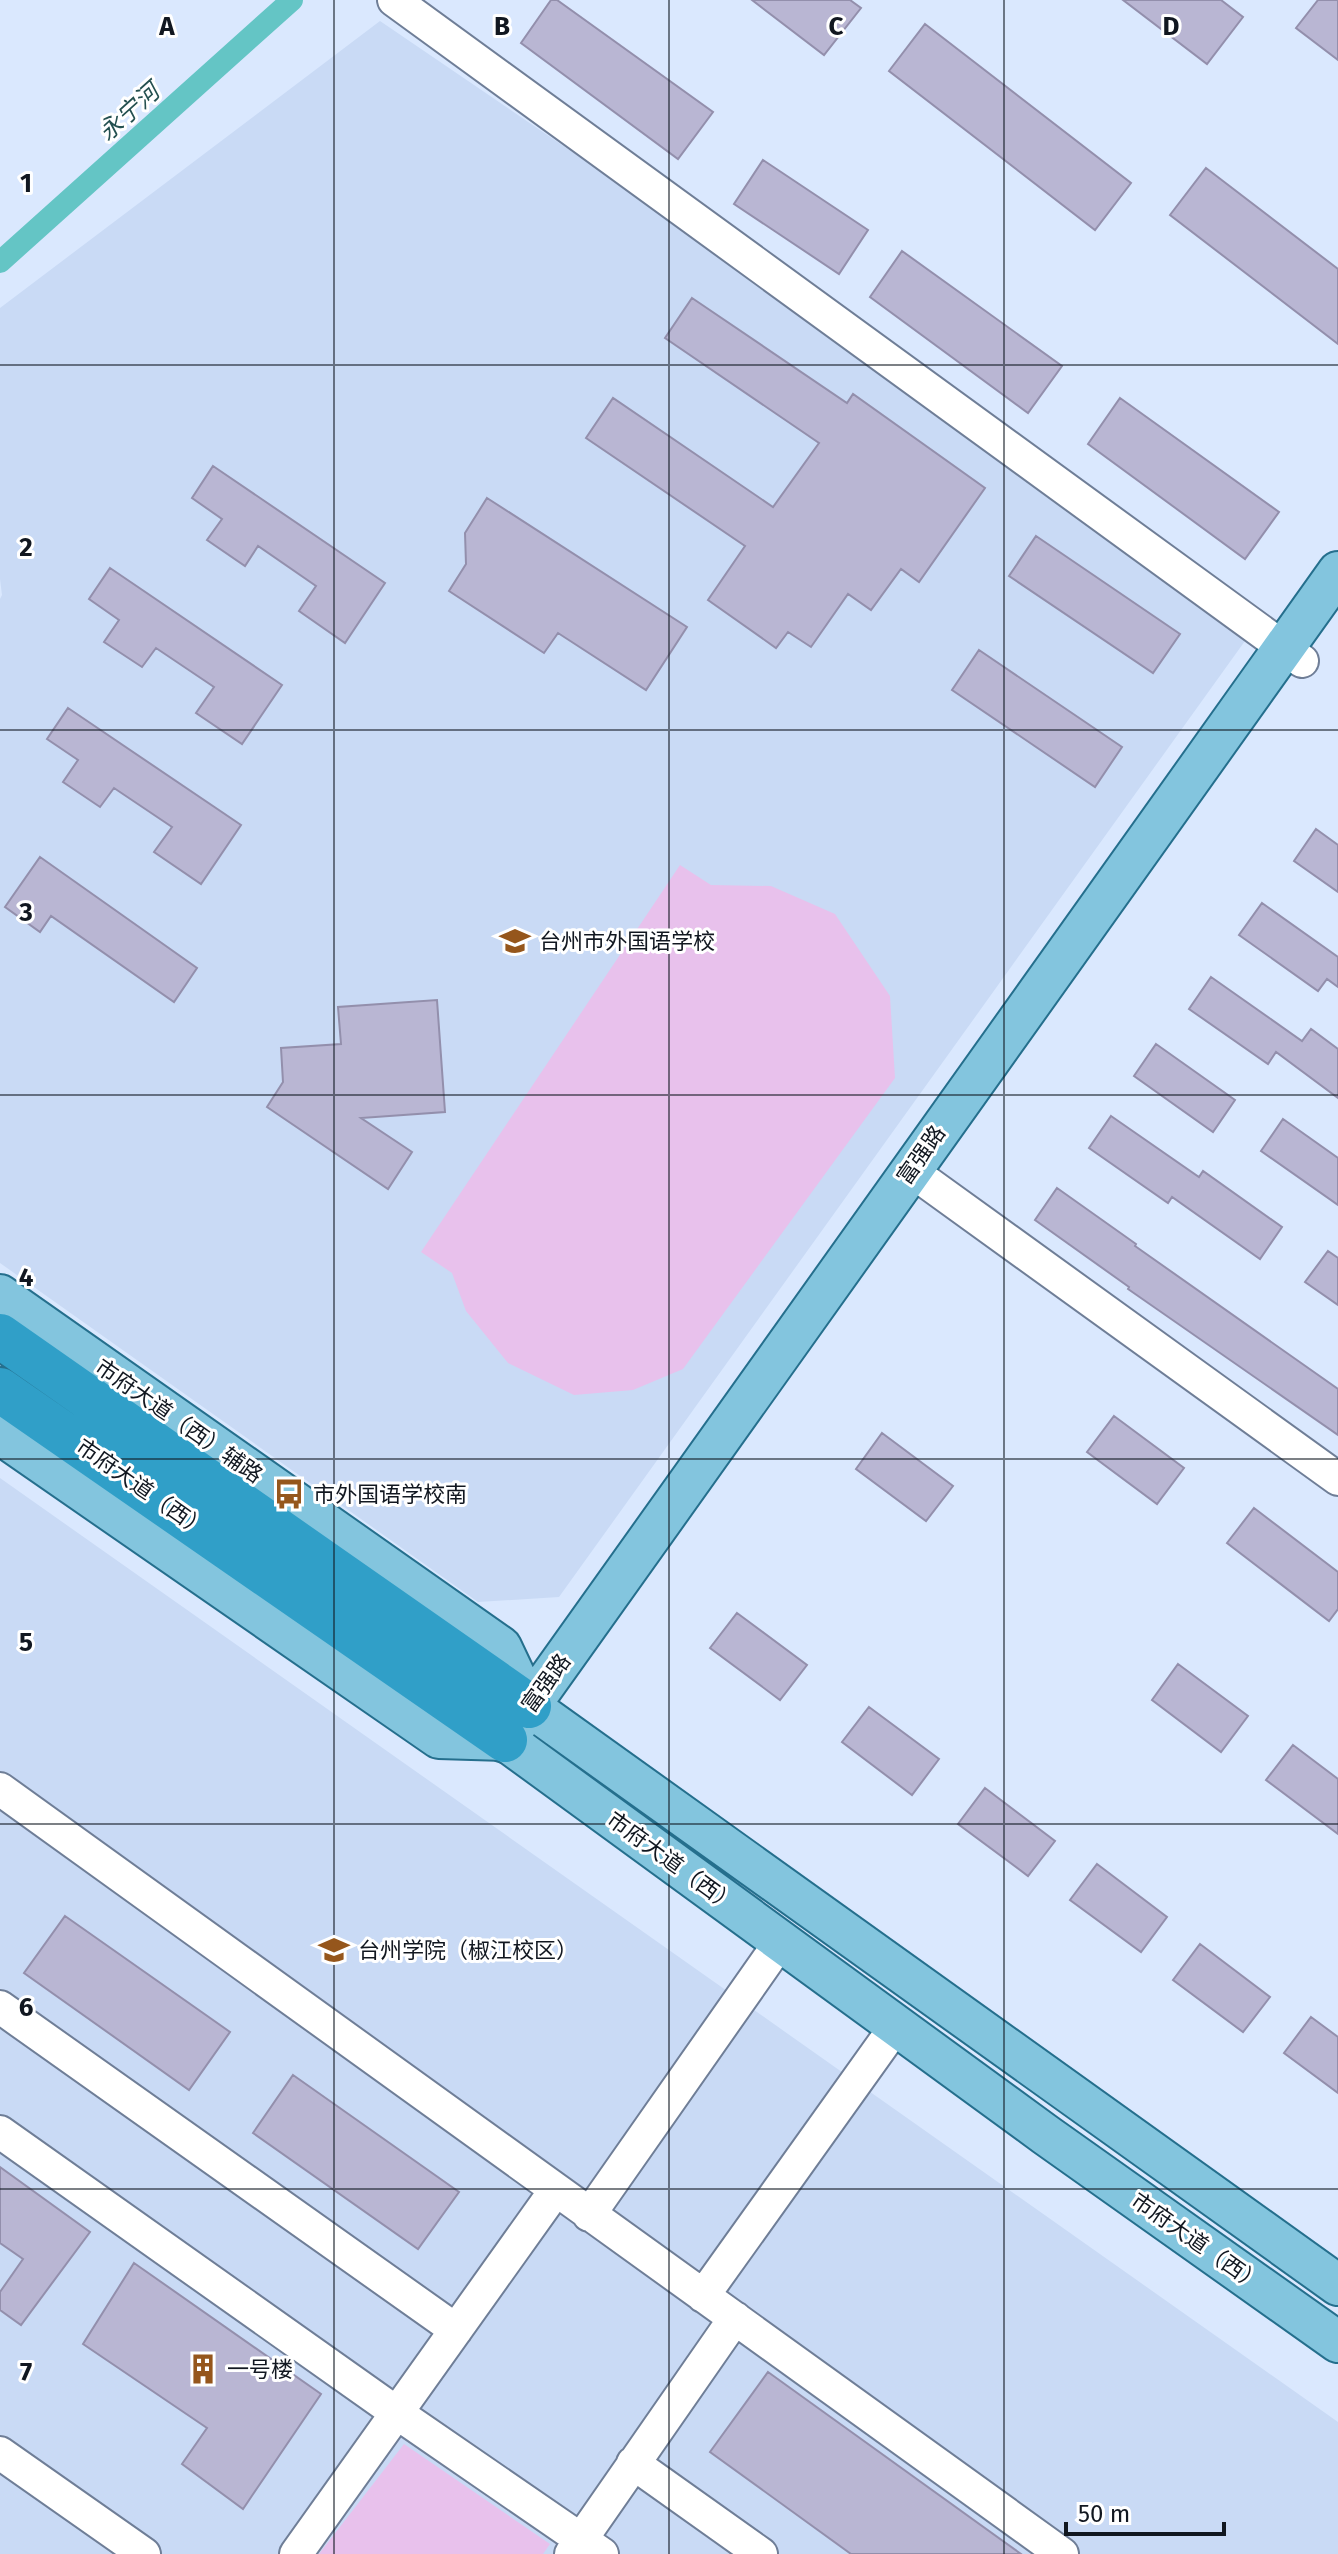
<svg xmlns="http://www.w3.org/2000/svg" width="1338" height="2554" viewBox="0 0 1338 2554" font-family="'Fira Sans','Noto Sans SC',sans-serif">
<style>
.built{fill:#c9daf5}
.green{fill:#e8c1ec}
.lines{fill:none;stroke-linecap:round;stroke-linejoin:round}
.canal{stroke:#64c5c5;stroke-width:22}
.building{fill:#b9b6d3;stroke:#938fac;stroke-width:2}
.minor-casing{stroke:#6f7e97;stroke-width:36}
.major-casing{stroke:#256f8d;stroke-width:44}
.highway-casing{stroke:#256f8d;stroke-width:48}
.minor{stroke:#fff;stroke-width:32}
.major{stroke:#83c5de;stroke-width:40}
.highway{stroke:#309fc8;stroke-width:44}
.grid{fill:none;stroke:#111720;stroke-width:2;stroke-opacity:0.55}
.labels{text-anchor:middle;dominant-baseline:central;stroke-width:6;stroke-linejoin:round;paint-order:stroke}
.poi-label{font-size:22px;fill:#111720;stroke:#fff;text-anchor:start}
.street-label{font-size:22px;fill:#111720;stroke:#fff}
.water-label{font-size:24px;font-style:italic;fill:#245050;stroke:#fff}
.grid-label{font-size:26px;text-anchor:middle;font-weight:bold;fill:#111720;stroke:#fff;stroke-width:6;stroke-linejoin:round;paint-order:stroke}
</style>
<rect width="100%" height="100%" fill="#dae8fe"/>
<path class="built" d="M380,21l880,599 -701,977 -81,5 -478,-339v-664l2,-4 -2,-16v-271z
M0,1478l1338,944v132h-1338z"/>
<path class="green" d="M680,865l31,20 60,1 64,28 55,82 5,82 -212,291 -50,21 -59,5 -66,-32 -42,-52 -14,-38 -31,-21z
M404,2444l146,100 -7,10h-224z"/>
<g class="lines">
<path class="canal" d="M0,262l292,-262"/>
</g>
<path class="building" d="M551,0h6l156,112 -35,47 -157,-116z
M752,0h98l11,8 -37,47z
M1123,0h98l22,17 -36,47z
M1318,0h20v60l-42,-32z
M925,24l206,159 -36,47 -206,-159z
M763,160l105,70 -29,44 -105,-70z
M1206,168l132,101v75l-168,-129z
M902,251l160,115 -34,47 -158,-116z
M692,298l155,105 6,-9 132,94 -66,94 -18,-13 -30,41 -23,-16 -37,53 -23,-15 -12,16 -68,-48 37,-54 -159,-108 27,-40 160,109 46,-64 -154,-105z
M1120,398l159,114 -34,47 -157,-115z
M213,466l172,117 -40,60 -46,-32 17,-25 -58,-40 -13,20 -38,-26 15,-21 -30,-21z
M487,498l200,129 -41,63 -88,-57 -14,20 -95,-62 17,-27 -1,-31z
M1036,536l144,98 -27,39 -144,-97z
M110,568l172,117 -40,59 -46,-31 18,-26 -58,-39 -14,19 -38,-25 15,-22 -30,-21z
M979,650l143,97 -27,40 -143,-97z
M68,708l173,117 -40,59 -47,-32 18,-25 -58,-39 -14,19 -37,-25 15,-22 -31,-21z
M1316,829l22,16v47l-44,-31z
M40,857l157,111 -23,34 -123,-86 -11,16 -35,-25z
M1262,903l76,54v30l-11,-8 -9,12 -79,-56z
M1211,977l91,64 9,-12 27,20v49l-62,-46 -8,12 -79,-55z
M437,1000l8,112 -84,6 51,34 -24,37 -121,-82 16,-25 -2,-34 60,-4 -3,-37z
M1156,1044l79,56 -22,32 -79,-56z
M1111,1116l88,61 4,-6 79,56 -22,32 -88,-62 -4,6 -79,-55z
M1283,1119l55,39v47l-77,-54z
M1057,1188l79,56 -1,2 203,143v46l-210,-146 1,-2 -94,-67z
M1328,1251l10,7v47l-33,-23z
M1114,1416l70,52 -27,36 -70,-52z
M882,1433l71,53 -27,35 -70,-52z
M1254,1508l84,64v37l-9,12 -102,-78z
M737,1613l70,52 -27,35 -70,-52z
M1178,1664l70,52 -27,36 -69,-52z
M869,1707l70,52 -27,36 -70,-53z
M1293,1745l45,34v55l-72,-54z
M985,1788l70,53 -27,35 -70,-52z
M1097,1864l70,53 -26,35 -71,-52z
M65,1916l165,116 -41,58 -165,-117z
M1200,1944l70,53 -27,35 -70,-52z
M1311,2017l27,20v56l-54,-40z
M293,2075l166,117 -41,57 -165,-116z
M0,2167l90,65 -69,93 -21,-15v-18l23,-33 -23,-16z
M134,2263l187,131 -78,115 -61,-45 25,-36 -124,-84z
M768,2372l253,182h-170l-141,-102z"/>
<g class="lines">
<g class="minor-casing">
<path id="minor" d="M394,0l908,661
M928,1183l410,296
M0,1789l1062,765
M0,2007l456,323
M0,2132l397,281 205,141
M589,2215l192,-274
M703,2296l193,-270
M0,2453l144,101
M633,2463l128,91
M296,2554l259,-363
M571,2554l164,-236"/>
</g>
<g class="major-casing">
<path id="major" d="M0,1295l501,352 28,59 809,579
M0,1434l439,304 66,2
M516,1725l822,-1153
M505,1740l541,395 292,207"/>
</g>
<g class="highway-casing">
<path id="highway" d="M0,1336l529,370
M0,1390l505,350"/>
</g>
<use href="#minor" class="minor"/>
<use href="#major" class="major"/>
<use href="#highway" class="highway"/>
</g>
<path class="grid" d="M334,0v2554M669,0v2554M1004,0v2554M0,365h1338M0,730h1338M0,1095h1338M0,1459h1338M0,1824h1338M0,2189h1338"/>
<defs>
<g id="school-bare" transform="scale(2.4)"><path d="M0-5L7-2L0 1L-7-2ZM-4 1L0 2.5L4 1V4Q0 6-4 4Z" fill="#95561c" stroke="#fff" stroke-width="2.5" paint-order="stroke"/></g>
<g id="bus-bare" transform="scale(2.4)"><path d="M-5-6H5V4H4V6H2V4H-2V6H-4V4H-5ZM-3.5-4V0h7V-4ZM-3.5 1.2v1.5H-2V1.2ZM2 1.2v1.5H3.5V1.2Z" fill="#95561c" stroke="#fff" stroke-width="2.5" paint-order="stroke"/></g>
<g id="university-bare" transform="scale(2.4)"><path d="M0-5L7-2L0 1L-7-2ZM-4 1L0 2.5L4 1V4Q0 6-4 4Z" fill="#95561c" stroke="#fff" stroke-width="2.5" paint-order="stroke"/></g>
<g id="building-bare" transform="scale(2.4)"><path d="M-4-6H4V6H1V3H-1V6H-4ZM-2.5-4.3h1.7v1.8h-1.7ZM.8-4.3h1.7v1.8H.8ZM-2.5-1h1.7V.8h-1.7ZM.8-1h1.7V.8H.8Z" fill="#95561c" stroke="#fff" stroke-width="2.5" paint-order="stroke"/></g>
</defs>
<g fill-rule="evenodd">
<use href="#school-bare" x="515" y="941"/>
<use href="#bus-bare" x="289" y="1494"/>
<use href="#university-bare" x="334" y="1950"/>
<use href="#building-bare" x="203" y="2369"/>
</g>
<g class="labels">
<g class="poi-label">
<text x="539" y="941">台州市外国语学校</text>
<text x="313" y="1494">市外国语学校南</text>
<text x="358" y="1950">台州学院（椒江校区）</text>
<text x="227" y="2369">一号楼</text>
</g>
<g class="street-label">
<text transform="translate(921 1155) rotate(-55)">富强路</text>
<text transform="translate(179 1421) rotate(35)">市府大道（西）辅路</text>
<text transform="translate(142 1488) rotate(35)">市府大道（西）</text>
<text transform="translate(546 1683) rotate(-54)">富强路</text>
<text transform="translate(672 1862) rotate(36)">市府大道（西）</text>
<text transform="translate(1197 2242) rotate(35)">市府大道（西）</text>
</g>
<g class="water-label">
<text transform="translate(129 112) rotate(-42)">永宁河</text>
</g>
</g>
<g class="grid-label">
<text x="167" y="35">A</text>
<text x="502" y="35">B</text>
<text x="836" y="35">C</text>
<text x="1171" y="35">D</text>
<text x="26" y="192">1</text>
<text x="26" y="556">2</text>
<text x="26" y="921">3</text>
<text x="26" y="1286">4</text>
<text x="26" y="1651">5</text>
<text x="26" y="2016">6</text>
<text x="26" y="2381">7</text>
</g>
<path d="M1066 2522v12h158v-12" fill="none" stroke="#111720" stroke-width="4"/>
<text x="1078" y="2522" font-size="24" fill="#111720" stroke="#ffffff" stroke-width="6" paint-order="stroke">50 m</text>
</svg>
